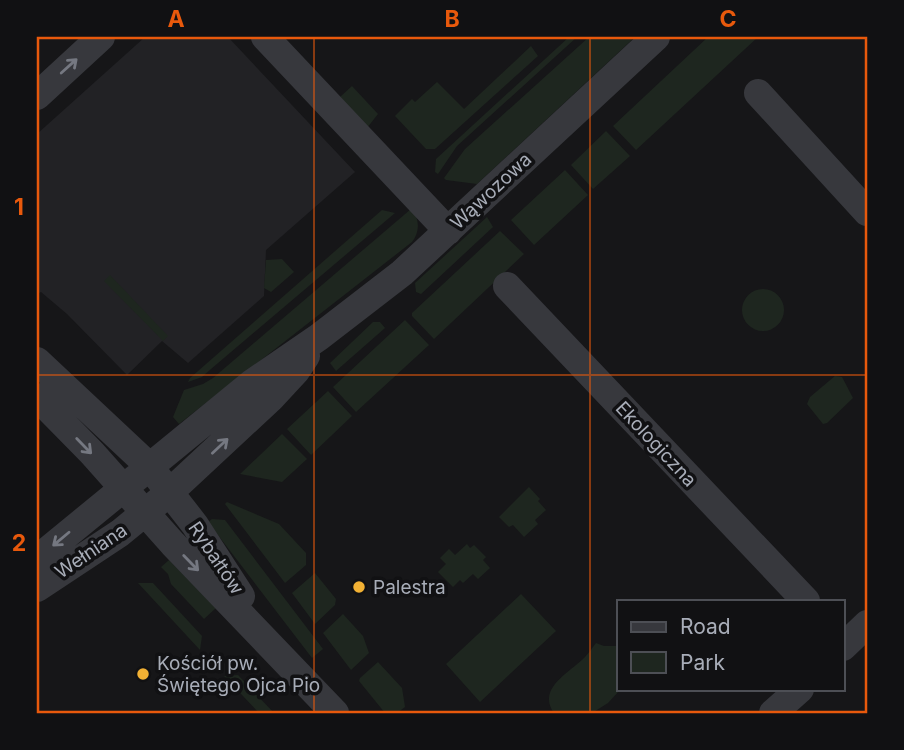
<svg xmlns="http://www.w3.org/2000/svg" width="904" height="750" viewBox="0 0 904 750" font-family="Inter,sans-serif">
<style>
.built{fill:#222225}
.green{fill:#1e261f}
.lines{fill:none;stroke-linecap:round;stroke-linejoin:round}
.minor{stroke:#37383d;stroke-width:28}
.oneway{stroke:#757881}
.grid{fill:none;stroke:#e8590c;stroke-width:2;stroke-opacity:0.55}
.poi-dot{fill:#f2b134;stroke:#111113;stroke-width:2.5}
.labels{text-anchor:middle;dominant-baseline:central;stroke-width:7;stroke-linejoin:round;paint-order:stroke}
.street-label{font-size:19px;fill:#a8adb8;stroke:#111113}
.poi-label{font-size:19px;fill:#a8adb8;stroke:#111113;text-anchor:start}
.neatline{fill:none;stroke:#e8590c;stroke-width:2.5}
.grid-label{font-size:23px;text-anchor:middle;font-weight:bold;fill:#e8590c}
</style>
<rect width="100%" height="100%" fill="#161618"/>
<path class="built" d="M145,37h83l127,135 -89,78 -2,46 -76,67 -26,-22 -35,34 -60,-61 -26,-22 -4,2v-160z"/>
<path class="green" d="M569,37h8l-120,109 -19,28 -3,-2 1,-13z
M589,37h46l-158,147 -31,-4 -2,-2 21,-29z
M708,37h50l-122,113 -23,-24z
M531,46l7,10 -103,93h-9l-31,-33 17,-17 3,3 22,-20 27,27z
M352,86l26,28 -11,14 -27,-31z
M606,131l24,25 -37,33 -22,-24z
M565,170l23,25 -54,50 -23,-25z
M411,209c9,9 9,23 1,33l-233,182 -6,-7 11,-27 19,-6 10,-6z
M382,210l13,3 -184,156 -9,8 -14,5 2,-4z
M487,217l6,10 -72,67 -5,-2 -1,-9z
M500,231l24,23 -90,85 -22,-23v-3z
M282,259l12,13 -23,20 -7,-4 2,-28z
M110,275l58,61 -5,5 -59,-60z
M742 310a21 21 0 1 1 42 0a21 21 0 1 1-42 0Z
M405,320l24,25 -73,67 -23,-25z
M373,322h7l5,6 -49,43 -6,-8z
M835,376l7,1 11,21 -26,25 -4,1 -16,-20 3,-7z
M328,391l24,25 -41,39 -24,-26z
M282,434l25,25 -25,23 -42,-8z
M529,487l11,12 -2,2 8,9 -11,10 3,4 -14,13 -11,-12 -4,2 -10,-10z
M227,502l52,22 27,29v12l-21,18 -60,-79z
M212,519l13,1 98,129 -11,9 -104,-136z
M467,544l3,4 4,-3 12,12 -3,3 7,8 -12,11 -5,-5 -10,9 -3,-3 -7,7 -15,-15 8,-8 -6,-6 9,-9 6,6z
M169,560l47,48 -12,11 -33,-35 -3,-10 -7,-7z
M315,573l21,26 -1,6 -20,19 -23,-31z
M138,583h15l49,53 -2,14z
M521,594l35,37 -76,71 -34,-38z
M343,614l20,22 6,17 -18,17 -28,-37z
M596,643l8,3h15v45l-11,12 -16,10h-38c-18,-25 17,-41 31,-56 4,-4 7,-9 11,-14z
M378,662l24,26 3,19 -8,6h-12l-26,-32 1,-3z
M238,675l36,38h-15l-35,-37z"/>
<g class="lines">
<path class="minor" d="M265,37l183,194
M758,93l109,119
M37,96l64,-59
M507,286l299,315
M37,361l112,105 46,59 46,71
M37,397l55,56 81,91 162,169
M37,559l215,-176 67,-46 83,-64 254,-236
M37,588l83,-55 50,-41 101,-94 25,-27 10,-15
M843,647l24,-23
M773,713l27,-24"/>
</g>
<defs><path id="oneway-shaft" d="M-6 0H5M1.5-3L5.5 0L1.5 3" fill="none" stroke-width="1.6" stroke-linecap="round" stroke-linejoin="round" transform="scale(1.75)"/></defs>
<g class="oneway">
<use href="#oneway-shaft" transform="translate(69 66) rotate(-42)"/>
<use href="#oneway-shaft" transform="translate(84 446) rotate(46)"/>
<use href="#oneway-shaft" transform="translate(220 446) rotate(-43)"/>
<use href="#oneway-shaft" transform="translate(61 539) rotate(140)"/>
<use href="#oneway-shaft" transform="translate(191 563) rotate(46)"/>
</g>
<path class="grid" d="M314,37v676M590,37v676M37,375h830"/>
<g class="poi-dot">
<circle cx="359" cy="587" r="7"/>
<circle cx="143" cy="674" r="7"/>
</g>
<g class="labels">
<g class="street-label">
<text transform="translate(491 191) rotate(-43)">Wąwozowa</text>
<text transform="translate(656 444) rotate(47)">Ekologiczna</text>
<text transform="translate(91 551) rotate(-34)">Wełniana</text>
<text transform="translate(216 558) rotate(56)">Rybałtów</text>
</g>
<g class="poi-label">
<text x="373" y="587">Palestra</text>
<text x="157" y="663">Kościół pw.<tspan x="157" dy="22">Świętego Ojca Pio</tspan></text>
</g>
</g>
<rect width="904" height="750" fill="none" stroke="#111113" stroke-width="77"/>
<rect x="617" y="600" width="228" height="91" fill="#111113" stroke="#4d4f55" stroke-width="2"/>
<rect x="631" y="622" width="35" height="10" fill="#37383d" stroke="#4d4f55" stroke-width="2"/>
<text x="680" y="634" font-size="21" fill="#a8adb8">Road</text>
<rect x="631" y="652" width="35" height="21" fill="#1e261f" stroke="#4d4f55" stroke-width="2"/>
<text x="680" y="670" font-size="21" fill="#a8adb8">Park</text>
<rect x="38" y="38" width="828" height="674" class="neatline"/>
<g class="grid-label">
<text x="176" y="27">A</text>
<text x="452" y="27">B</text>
<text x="728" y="27">C</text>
<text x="19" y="215">1</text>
<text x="19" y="551">2</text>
</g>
</svg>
